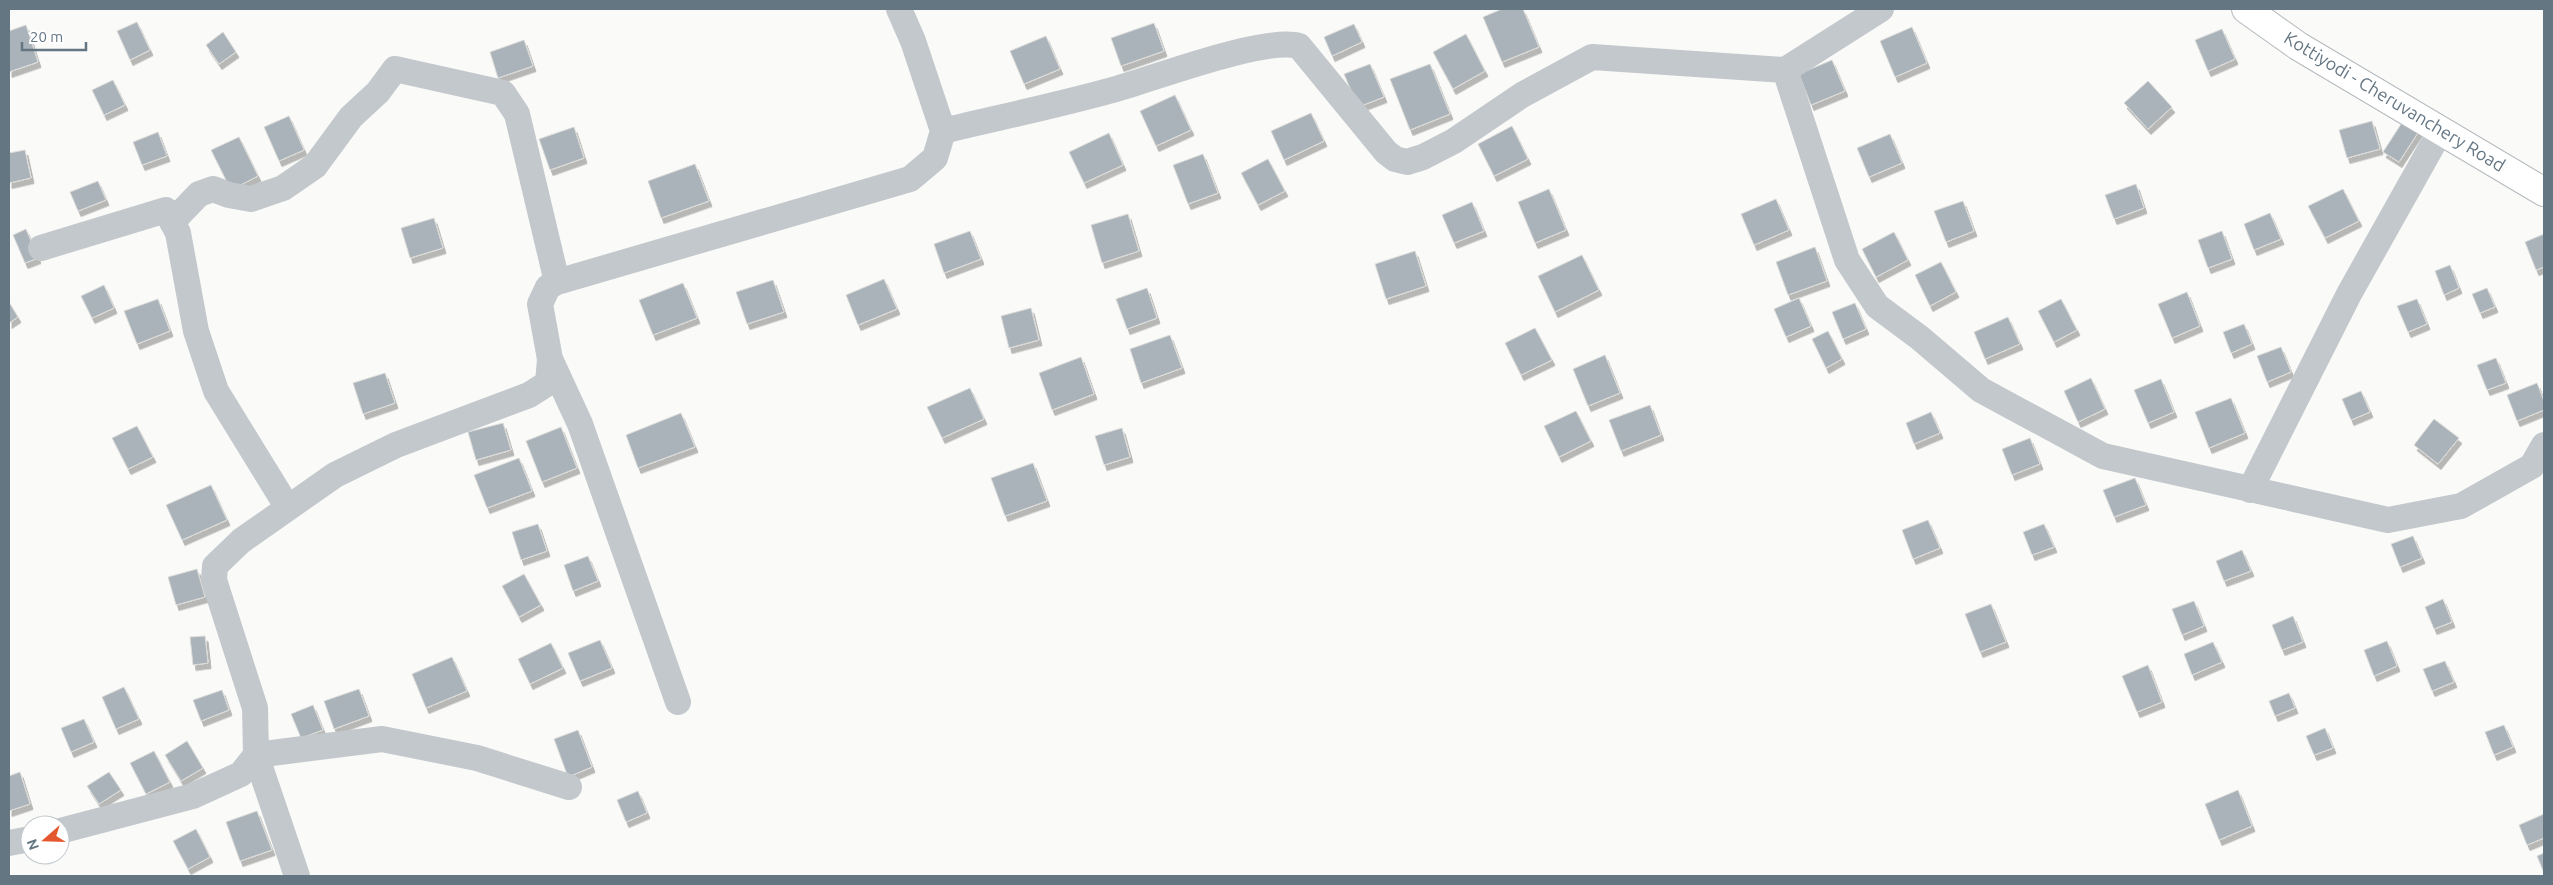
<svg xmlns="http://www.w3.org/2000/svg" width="2553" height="885" viewBox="0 0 2553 885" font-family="Ubuntu,sans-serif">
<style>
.building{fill:#aab3b9;stroke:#dcdcda;filter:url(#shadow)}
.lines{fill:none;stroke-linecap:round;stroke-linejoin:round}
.major-casing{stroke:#b5babe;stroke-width:30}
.minor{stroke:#c3c8cc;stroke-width:26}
.major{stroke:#fff;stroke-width:28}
.labels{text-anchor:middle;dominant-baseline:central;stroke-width:5;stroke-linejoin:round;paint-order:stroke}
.street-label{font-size:18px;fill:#657683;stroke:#fff}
</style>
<defs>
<filter id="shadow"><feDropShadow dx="3" dy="5.5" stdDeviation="0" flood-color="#0004"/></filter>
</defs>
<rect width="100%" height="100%" fill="#fafaf8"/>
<path class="building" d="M1502,9h21l16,38 -37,15 -19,-45z
M137,22l13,28 -20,10 -13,-29z
M1154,23l10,28 -43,15 -10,-28z
M1354,24l8,18 -30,14 -8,-19z
M26,25l12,37 -29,10v-41z
M1912,27l15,36 -32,14 -15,-36z
M2222,29l13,30 -27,12 -13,-31z
M223,32l13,20 -17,12 -13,-19z
M1466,34l19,37 -32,18 -20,-37z
M1046,36l14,33 -36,15 -14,-33z
M524,40l9,26 -35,12 -8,-26z
M1832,60l13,31 -34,14 -12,-31z
M1370,64l14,33 -26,10 -14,-33z
M1430,64l20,50 -40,16 -20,-51z
M113,80l12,25 -21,10 -12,-25z
M2148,81l24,26 -24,22 -24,-26z
M1175,95l16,35 -35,16 -16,-35z
M1311,113l13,28 -40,19 -13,-29z
M289,116l15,34 -25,11 -15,-34z
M2405,118l16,10 -22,34 -16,-10z
M2372,121l8,28 -33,9 -8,-28z
M1512,126l16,33 -34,17 -16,-32z
M574,127l10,31 -34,12 -11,-31z
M158,132l9,24 -25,9 -9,-23z
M1109,133l14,32 -39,18 -15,-31z
M1890,134l12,29 -33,14 -12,-29z
M239,137l19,39 -27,14 -20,-40z
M25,150l6,28 -22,5v-30z
M1203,154l15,39 -30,11 -15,-39z
M1268,159l17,32 -27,14 -17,-32z
M695,164l14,37 -48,17 -13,-37z
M98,181l8,19 -28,11 -8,-19z
M2136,184l8,24 -30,11 -9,-24z
M1549,189l17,41 -31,13 -17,-41z
M2343,189l16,32 -34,17 -17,-32z
M1776,199l13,31 -35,15 -13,-31z
M1963,201l11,30 -28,11 -12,-31z
M1472,202l12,29 -30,12 -12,-28z
M2270,213l11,26 -27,11 -10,-26z
M1128,214l11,37 -37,12 -11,-38z
M434,218l9,30 -33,10 -9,-30z
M26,229l12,29 -13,5 -12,-28z
M970,231l11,28 -37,14 -10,-29z
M2222,231l10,28 -24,9 -10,-28z
M1894,232l14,28 -32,17 -14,-28z
M2544,234v33l-8,3 -11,-28z
M1815,247l12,34 -39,14 -12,-33z
M1415,251l11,35 -40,13 -11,-35z
M1582,255l17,35 -44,22 -17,-36z
M1941,262l15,30 -26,14 -15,-31z
M2450,265l9,23 -15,7 -9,-24z
M884,279l13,30 -39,16 -12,-30z
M773,280l11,32 -37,12 -11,-32z
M683,283l14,35 -44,17 -14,-35z
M104,285l10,23 -22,10 -11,-22z
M1147,288l10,30 -30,11 -11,-30z
M2487,288l8,19 -15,6 -8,-19z
M2187,292l13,34 -28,12 -14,-34z
M1799,298l12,28 -25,11 -12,-28z
M158,299l12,32 -33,13 -13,-33z
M2061,299l16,31 -23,12 -16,-31z
M2417,299l10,25 -19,8 -11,-26z
M9,302l9,15 -9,6z
M1855,303l11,26 -23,10 -11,-27z
M1031,308l8,32 -30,8 -8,-32z
M2008,317l12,27 -35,15 -11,-27z
M2244,324l8,20 -21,9 -8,-21z
M1535,328l17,32 -31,15 -16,-32z
M1828,331l14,28 -16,9 -14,-29z
M1170,335l12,33 -41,15 -11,-34z
M2281,347l10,25 -24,10 -10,-26z
M1605,355l15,38 -32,13 -15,-37z
M1081,357l13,37 -42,16 -13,-37z
M2496,358l10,25 -19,7 -10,-25z
M385,373l10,30 -32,11 -10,-31z
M2091,378l14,31 -27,13 -14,-31z
M2161,379l13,33 -26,11 -14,-33z
M2537,383l7,18v9l-27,11 -10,-26z
M970,388l14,31 -42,19 -15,-31z
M2361,391l9,21 -19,8 -9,-21z
M2231,398l14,35 -36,15 -14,-36z
M1650,405l11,30 -40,16 -12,-31z
M1576,411l15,30 -32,16 -15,-31z
M1931,412l9,21 -26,11 -8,-21z
M681,413l14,34 -57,21 -12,-33z
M2434,419l25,19 -21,26 -24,-19z
M503,423l8,27 -35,10 -8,-28z
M137,426l16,31 -25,12 -16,-31z
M561,427l16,41 -35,14 -16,-41z
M1122,428l8,29 -26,8 -9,-29z
M2030,438l10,26 -28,11 -10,-26z
M519,458l13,33 -45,17 -13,-33z
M1033,463l14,38 -42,15 -14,-38z
M2135,478l11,27 -32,12 -11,-27z
M211,485l16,35 -45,20 -16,-35z
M1928,520l12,28 -27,11 -11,-29z
M538,524l9,27 -26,9 -9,-28z
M2044,524l10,23 -22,8 -9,-23z
M2413,536l9,22 -22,9 -9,-23z
M2242,550l9,21 -27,10 -8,-20z
M588,556l10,25 -25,10 -9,-26z
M197,569l8,28 -29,8 -8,-28z
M524,574l17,31 -22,12 -17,-31z
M2443,599l9,23 -18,7 -9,-22z
M2194,601l10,25 -22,9 -10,-26z
M1991,604l15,38 -26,10 -15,-38z
M2293,616l10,26 -21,8 -10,-25z
M205,636l3,27 -15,2 -3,-28z
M600,640l12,28 -32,13 -12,-28z
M2387,641l10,25 -23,10 -10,-26z
M2213,642l9,20 -30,13 -8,-21z
M551,643l12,25 -33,16 -12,-25z
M452,657l15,34 -41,17 -14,-34z
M2445,661l9,21 -22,9 -9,-22z
M2148,665l14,37 -25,10 -15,-36z
M124,687l15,32 -23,10 -14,-32z
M359,689l10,27 -35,13 -10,-28z
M222,690l7,20 -28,11 -8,-21z
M2289,693l6,15 -20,8 -6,-15z
M313,705l10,25 -22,8 -10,-24z
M84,719l10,23 -23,10 -10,-24z
M2504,725l9,22 -19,8 -9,-23z
M2325,728l8,20 -19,7 -8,-19z
M578,730l14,37 -24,10 -14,-38z
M187,741l16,27 -22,13 -16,-26z
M154,751l16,31 -24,12 -16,-31z
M20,772l10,32 -21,7v-35z
M109,772l12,18 -22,14 -12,-18z
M2238,790l14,36 -33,14 -14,-36z
M638,791l9,22 -21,9 -9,-22z
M257,811l15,39 -32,11 -14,-39z
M2544,814v24l-17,7 -8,-20z
M196,829l14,28 -22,12 -15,-28z
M2544,853v20l-7,-17z"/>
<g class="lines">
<g class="major-casing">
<path id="major" d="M2246,9l52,37 246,146"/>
</g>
<path class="minor" d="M1785,70l62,190 30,46 43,32 61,52 122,66 285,64 73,-14 71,-40 12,-21
M943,131c58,-14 116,-26 173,-42 39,-11 149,-53 183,-43l87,106 9,7 12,3 16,-5 31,-16 68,-46 70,-38 193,13 96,-61
M172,222l27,-28 14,-5 16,6 22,4 32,-11 32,-22 36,-49 27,-25 17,-23 108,24 14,21 40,168
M41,248l125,-38 12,23 18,98 20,60 72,117
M550,359l30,65 98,278
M2250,490l99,-196 92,-164
M60,831l133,-35 48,-22 15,-19 -1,-47 -41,-128 1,-14 26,-25 94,-66 61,-30 133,-50 19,-12 2,-24 -10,-55 8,-17 9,-5 353,-103 25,-21 8,-27 -30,-90 -14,-32
M9,843l21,-4
M297,876l-41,-121 126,-16 95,19 92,29"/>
<use href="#major" class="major"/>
</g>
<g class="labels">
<g class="street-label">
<text transform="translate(2395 101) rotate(31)">Kottiyodi - Cheruvanchery Road</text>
</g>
</g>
<rect width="2553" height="885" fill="none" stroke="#657683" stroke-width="20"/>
<g transform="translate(45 840) rotate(250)"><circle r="24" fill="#ffffff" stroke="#c1c8cd"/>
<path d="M0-4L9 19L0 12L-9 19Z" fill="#e4572e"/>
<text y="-8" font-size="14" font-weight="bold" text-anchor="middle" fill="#657683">N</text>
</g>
<path d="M22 42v8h64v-8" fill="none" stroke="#657683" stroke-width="2.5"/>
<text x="30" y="42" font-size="15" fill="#657683" stroke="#ffffff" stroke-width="4" paint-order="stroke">20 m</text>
</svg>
